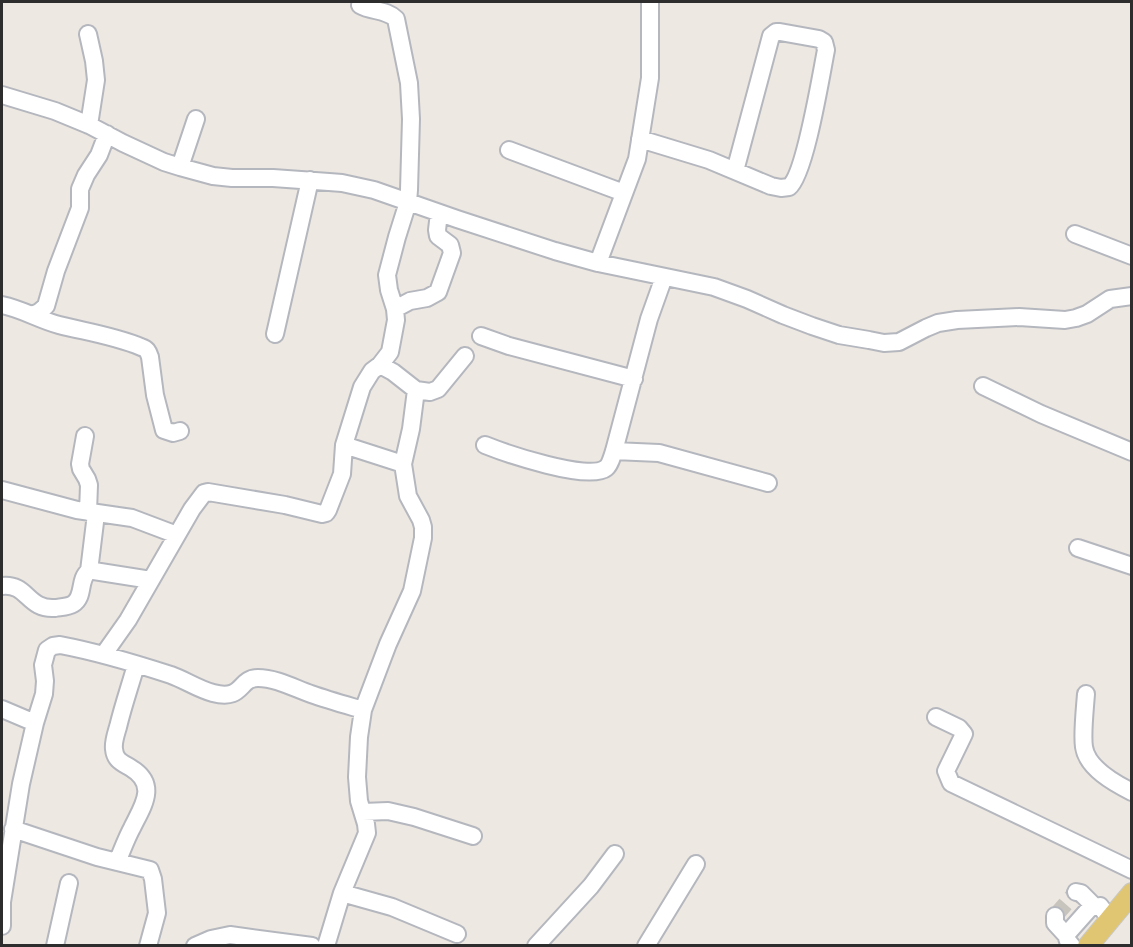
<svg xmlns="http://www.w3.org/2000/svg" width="1133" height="947" viewBox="0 0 1133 947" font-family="Overpass,sans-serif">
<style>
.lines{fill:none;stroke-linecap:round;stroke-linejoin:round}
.minor-tunnel{stroke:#c7c3bd;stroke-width:16;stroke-dasharray:16 8;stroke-linecap:butt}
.minor-casing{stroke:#b5b7bf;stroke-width:20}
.major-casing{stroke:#c8c8c8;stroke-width:22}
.minor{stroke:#fff;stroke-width:16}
.major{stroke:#e0c673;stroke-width:20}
</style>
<rect width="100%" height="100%" fill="#ede8e1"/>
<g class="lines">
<path class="minor-tunnel" d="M1055,916l21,-24"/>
<g class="minor-casing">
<path id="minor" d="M88,34l6,27 2,19 -7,45
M2,95l53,16 34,14 34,18 41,19 16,5 33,9 19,2h41l56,4 13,1 32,7 83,29 98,32 43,12 116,24 33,12 36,16 29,11 27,9 30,5 15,3 15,-1 27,-14 12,-5 19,-3 62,-3 46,3 11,-2 11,-4 23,-15 22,-3
M640,139l69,21 62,26 10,2 8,-1c16,-12 32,-112 37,-137l-2,-8 -5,-3 -39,-7h-4l-5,4 -36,135
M509,150l115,43
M180,167l16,-48
M1075,234l57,22
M598,263l39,-104 13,-81v-76
M2,305c20,4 38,15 57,20 28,7 56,11 82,22 6,2 7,4 9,10l5,38 9,35 9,3 7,-2
M395,309l15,-8 17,-3 11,-6 14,-39 -2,-8 -12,-9 -1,-6 2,-17
M33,315l6,-3 7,-6 10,-35 24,-63v-19l6,-14 13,-20 8,-21
M275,334l35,-154
M481,336l28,10 125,33
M380,365l13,7 23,18
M983,386l58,28 91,38
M85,436l-5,28 1,5 6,10 2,6 -1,27
M344,445l59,19
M485,445c20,8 104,37 121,23 4,-3 6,-11 8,-17l35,-132 15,-42
M614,451l45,2 109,30
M2,490l75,20 55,8 45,17
M1078,548l54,18
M89,571l7,-57
M2,586c26,-3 25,24 53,22 6,-1 13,-1 18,-4 12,-7 5,-25 16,-33h5l57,9
M104,654l24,-34 64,-111 12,-16 4,-1 77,13 37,9 4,-1 2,-3 14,-36 2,-29 18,-58 10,-16 8,-6 10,-13 6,-32 -1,-11 -6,-19 -2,-15 10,-38 11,-35 1,-12 2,-71 -2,-36 -13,-64c-10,-10 -24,-7 -36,-14
M1086,694c-1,14 -4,40 -2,53 3,21 30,36 48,45
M2,709l33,14
M936,717l23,11 5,6 -18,37 5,12 181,87
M363,812l25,-1 26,6 59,19
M13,829l84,28 53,13 3,9 4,34 -9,33
M117,862c5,-11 9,-23 15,-34 10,-21 27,-43 -1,-60 -8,-5 -16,-7 -17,-19 -1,-7 2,-15 4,-22 5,-21 12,-41 18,-62
M1076,892l5,1 14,14
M342,893l50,14 65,27
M1055,916v7l11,12
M2,926v-24l19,-118 14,-61 9,-29 1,-13 -2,-16 4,-15 6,-4 7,-1c37,7 74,18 111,30 14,5 27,14 42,18 31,8 25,-15 45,-15 18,0 36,10 53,16 17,6 35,11 52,16
M55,946l14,-63
M195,946l16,-7 19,-4 82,11
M326,946l16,-53 25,-60 -1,-9 -7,-23 -2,-24 2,-40 4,-27 25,-66 24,-53 11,-53v-11l-2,-7 -13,-24 -5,-32 8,-35 5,-39 14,2 8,-3 27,-33
M536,946l55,-60 24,-32
M646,946l50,-82
M1072,946l-4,-5 -2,-6 24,-27 10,-2 10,13"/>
</g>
<g class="major-casing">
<path id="major" d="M1088,946l44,-53"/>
</g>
<use href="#minor" class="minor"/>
<use href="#major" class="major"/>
</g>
<rect width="1133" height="947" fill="none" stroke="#2d2d2d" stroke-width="6"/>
</svg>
